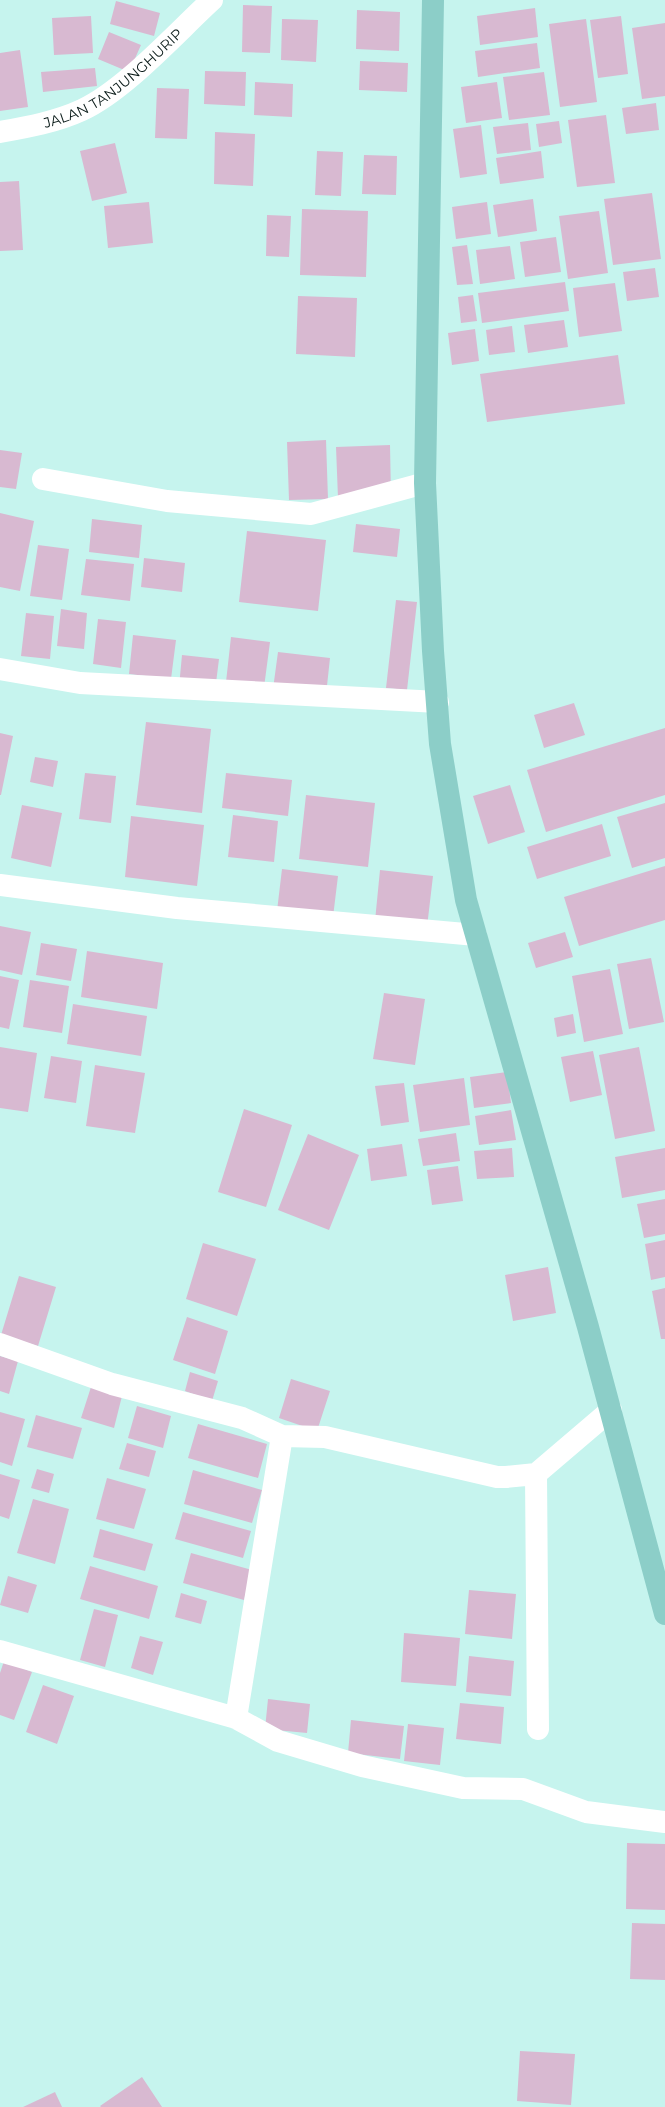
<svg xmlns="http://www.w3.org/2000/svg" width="665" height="2107" viewBox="0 0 665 2107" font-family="Montserrat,sans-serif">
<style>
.building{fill:#d8b9d1}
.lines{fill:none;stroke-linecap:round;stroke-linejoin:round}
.minor{stroke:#fff;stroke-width:22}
.tertiary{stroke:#fff;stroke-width:22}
.primary{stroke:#8ccec8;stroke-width:22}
.labels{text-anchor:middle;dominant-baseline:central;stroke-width:3.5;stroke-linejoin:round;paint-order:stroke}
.street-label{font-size:14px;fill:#071816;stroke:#dbfffb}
</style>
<rect width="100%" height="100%" fill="#c6f4ee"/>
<path class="building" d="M116,1l44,12 -6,23 -44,-12z
M243,5l29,1 -2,47 -28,-1z
M535,8l3,29 -58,8 -3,-29z
M357,10l43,2 -1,39 -43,-2z
M91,16l2,37 -39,2 -2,-37z
M621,16l7,58 -30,4 -8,-58z
M282,19l36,1 -2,42 -35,-2z
M586,19l11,83 -37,5 -11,-83z
M665,23v73l-23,3 -10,-71z
M109,32l32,13 -12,27 -31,-13z
M537,43l3,25 -62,9 -3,-26z
M20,50l8,57 -28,4v-58z
M360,61l48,2 -1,29 -48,-2z
M95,68l2,18 -54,6 -2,-20z
M205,71l41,1 -1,34 -41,-2z
M544,72l6,43 -41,5 -6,-43z
M255,82l38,2 -1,33 -38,-2z
M497,82l5,36 -36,5 -5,-36z
M157,88l32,1 -2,50 -32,-1z
M656,103l3,27 -33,4 -4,-26z
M606,115l9,68 -38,4 -9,-67z
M559,121l3,22 -23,4 -3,-23z
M528,123l3,27 -34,4 -4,-27z
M481,125l6,49 -27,4 -7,-49z
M215,132l40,2 -2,52 -39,-2z
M115,143l12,50 -35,8 -12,-50z
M317,151l26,1 -2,44 -26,-1z
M541,151l3,27 -44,6 -4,-26z
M364,155l33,1 -1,39 -34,-1z
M19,181l4,69 -23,1v-69z
M652,193l9,66 -48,6 -9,-66z
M533,199l4,32 -39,6 -5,-32z
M149,202l4,41 -45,5 -4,-42z
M487,202l4,32 -35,5 -4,-32z
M302,209l66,2 -2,66 -66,-2z
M599,211l9,62 -40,6 -9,-63z
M267,215l24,1 -2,41 -23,-1z
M556,237l5,35 -36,5 -5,-35z
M467,245l6,39 -16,1 -5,-38z
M510,246l5,33 -35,5 -4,-34z
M655,268l4,29 -32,4 -4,-29z
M565,282l4,29 -87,12 -4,-30z
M615,283l7,48 -43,6 -6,-49z
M473,295l4,26 -16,2 -3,-26z
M298,296l59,2 -2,59 -59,-3z
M564,320l4,27 -40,6 -4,-28z
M512,326l3,26 -26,3 -3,-25z
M475,329l4,32 -27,4 -4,-32z
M618,355l7,49 -138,18 -7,-48z
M326,440l2,59 -39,1 -2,-58z
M390,445l1,51 -53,2 -2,-51z
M0,450l22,3 -6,36 -16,-2z
M0,513l34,8 -14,70 -20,-4z
M92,519l50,6 -3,33 -50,-6z
M356,524l44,5 -3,28 -44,-5z
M247,531l79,9 -8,71 -79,-9z
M38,545l31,4 -7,51 -32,-4z
M144,558l41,5 -3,29 -41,-5z
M86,559l48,5 -4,37 -49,-6z
M396,600l21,2 -10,88 -21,-2z
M61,609l26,4 -3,36 -27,-3z
M26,613l28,3 -4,43 -29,-3z
M98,619l28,3 -5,46 -28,-4z
M133,635l43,5 -5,39 -42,-5z
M231,637l39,5 -7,53 -38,-4z
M278,652l52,6 -4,37 -53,-6z
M182,655l37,4 -4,32 -36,-4z
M574,703l11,32 -41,13 -10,-33z
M146,722l65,7 -9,84 -66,-8z
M665,728v67l-119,37 -19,-62z
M0,733l13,3 -12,59h-1z
M35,757l23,4 -5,26 -23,-5z
M85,773l31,3 -5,47 -32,-4z
M226,773l66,7 -4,36 -66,-8z
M510,785l15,47 -37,12 -15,-48z
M306,795l69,8 -7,64 -69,-8z
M665,803v55l-33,10 -15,-51z
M22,805l40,8 -11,54 -40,-9z
M233,815l45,6 -4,41 -46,-5z
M131,816l73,9 -7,61 -72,-9z
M602,824l9,32 -74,23 -10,-32z
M665,866v54l-86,26 -15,-49z
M282,869l56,7 -5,41 -56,-6z
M380,870l53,6 -6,51 -52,-6z
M0,926l31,6 -9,43 -22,-5z
M565,932l8,25 -37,11 -8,-25z
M41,943l36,6 -6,32 -35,-6z
M87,951l76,12 -6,46 -76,-12z
M651,958l13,64 -35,7 -12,-65z
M610,969l13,65 -39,8 -12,-66z
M0,976l19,4 -10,49 -9,-2z
M30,980l39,6 -7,47 -39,-6z
M384,993l41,6 -10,66 -42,-6z
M73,1004l74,12 -6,40 -74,-12z
M573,1014l3,19 -19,4 -3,-19z
M0,1047l37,6 -9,59 -28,-4z
M639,1047l16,84 -40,8 -16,-84z
M593,1051l9,44 -32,7 -9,-45z
M51,1056l31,5 -6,42 -32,-5z
M95,1065l50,8 -10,60 -49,-7z
M507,1072l4,31 -37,5 -4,-31z
M464,1078l6,47 -50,7 -7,-47z
M404,1083l5,39 -28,4 -6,-40z
M244,1109l48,16 -26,82 -48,-15z
M511,1110l5,30 -37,5 -4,-29z
M456,1133l4,28 -37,5 -5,-27z
M308,1134l51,21 -30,75 -51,-20z
M402,1144l5,32 -36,5 -4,-32z
M512,1148l2,29 -37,2 -3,-28z
M665,1148v42l-43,8 -7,-41z
M458,1166l5,35 -31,4 -5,-35z
M665,1199v35l-21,4 -7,-34z
M665,1240v37l-14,3 -6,-36z
M203,1243l53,16 -19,57 -51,-17z
M548,1267l8,46 -43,8 -8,-46z
M19,1276l37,11 -18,59 -37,-11z
M665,1288v51h-4l-9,-48z
M187,1317l41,14 -13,43 -42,-14z
M0,1356l18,5 -9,33 -9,-3z
M190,1372l28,9 -6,20 -27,-10z
M291,1379l39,12 -13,40 -38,-13z
M91,1387l31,9 -8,32 -33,-10z
M137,1406l34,10 -8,32 -35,-10z
M0,1412l25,7 -13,47 -12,-4z
M36,1415l46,13 -9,31 -46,-12z
M198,1424l69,20 -9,34 -70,-20z
M127,1443l29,8 -7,26 -30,-8z
M37,1469l17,5 -5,19 -18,-5z
M193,1470l69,20 -10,33 -68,-19z
M0,1474l20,6 -11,39 -9,-3z
M107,1478l39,11 -12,40 -38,-10z
M33,1499l36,10 -14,55 -38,-11z
M183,1512l68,19 -8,27 -68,-19z
M100,1529l53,15 -8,27 -52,-14z
M191,1553l61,17 -8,30 -61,-17z
M90,1566l68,20 -9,33 -69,-20z
M8,1576l29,9 -9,28 -28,-8z
M469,1590l47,4 -4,45 -47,-5z
M181,1593l26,8 -6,23 -26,-7z
M94,1609l24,6 -13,52 -25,-7z
M404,1633l56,5 -4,48 -55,-4z
M140,1636l23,6 -10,33 -22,-7z
M469,1656l45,5 -3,35 -45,-4z
M4,1661l28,11 -18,48 -14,-5v-42z
M43,1685l31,11 -17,48 -31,-12z
M268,1699l42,5 -3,29 -42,-4z
M460,1703l44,4 -3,37 -45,-5z
M351,1720l53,6 -4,33 -52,-6z
M408,1724l36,4 -4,37 -36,-4z
M627,1843l38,1v66l-39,-1z
M632,1923l33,1v56l-35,-1z
M520,2051l55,3 -4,51 -54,-4z
M142,2077l20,30h-61l-1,-1z
M55,2092l7,15h-39z"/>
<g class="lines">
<path class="minor" d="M43,479l124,22 144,13 114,-31
M0,669l80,14 358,19
M0,885l177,23 299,27
M0,1344l112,40 130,34 40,18 43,1 172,40h9l30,-3 75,-64
M536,1474l2,255
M0,1651l236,67 42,23 84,25 101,22 60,1 63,23 79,10
M236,1718l46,-282"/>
<path class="tertiary" id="s1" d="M0,132c28,-5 56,-10 82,-22 43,-20 94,-77 130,-110"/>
<path class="primary" d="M433,0l-8,483 8,168 7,93 26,156 122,427 77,287"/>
</g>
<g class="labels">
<g class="street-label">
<text stroke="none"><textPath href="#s1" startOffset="128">JALAN TANJUNGHURIP</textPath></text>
</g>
</g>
</svg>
